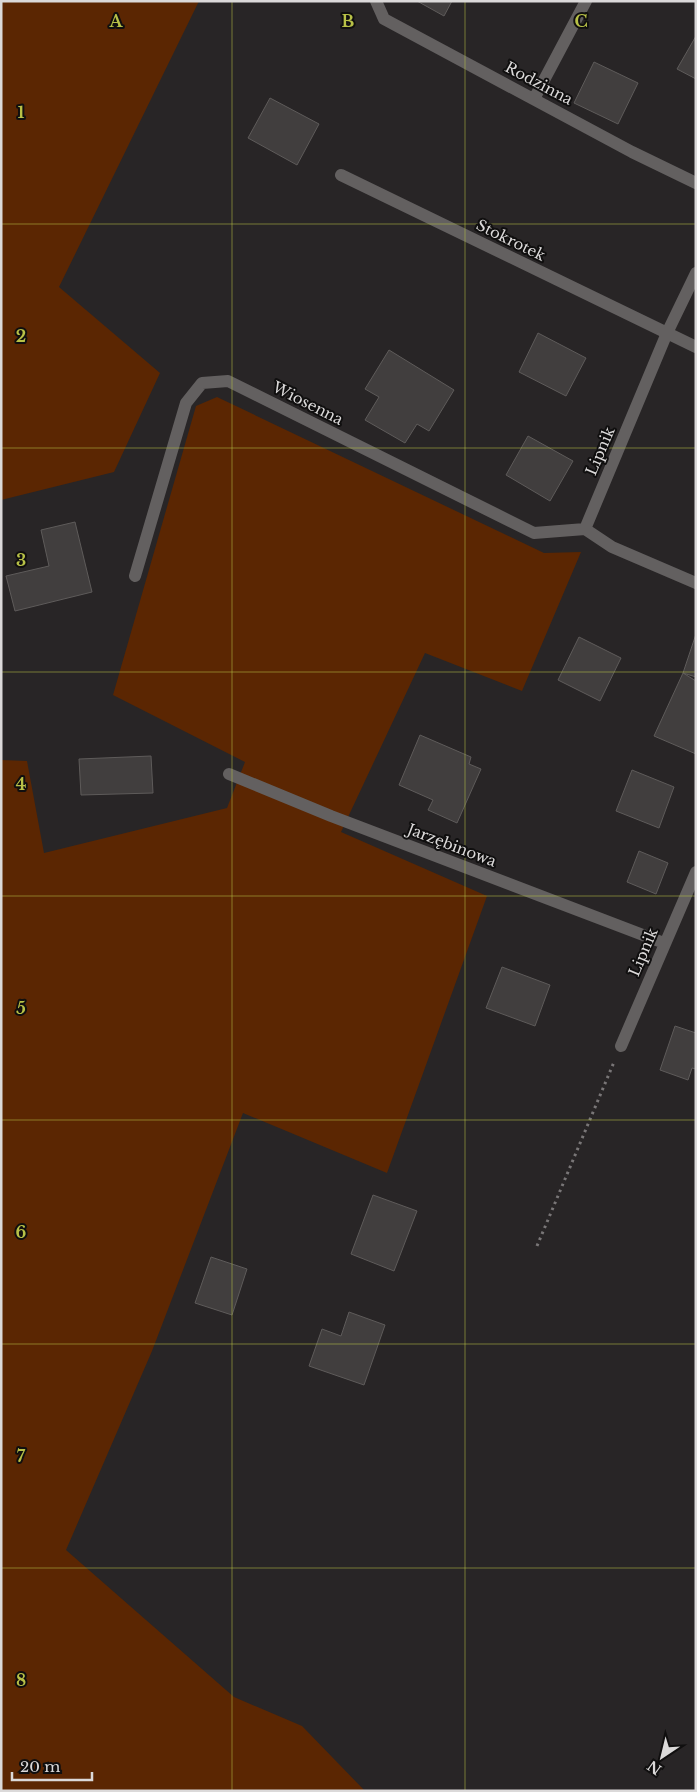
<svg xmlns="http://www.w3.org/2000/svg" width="697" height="1792" viewBox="0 0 697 1792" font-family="'Libre Baskerville',serif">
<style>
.green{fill:#5b2602}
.building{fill:#413e3e;stroke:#5e5b5a}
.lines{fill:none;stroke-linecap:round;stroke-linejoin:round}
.path{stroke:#797677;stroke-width:3;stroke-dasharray:2.5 4;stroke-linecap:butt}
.minor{stroke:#636060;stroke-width:12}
.grid{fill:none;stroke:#b8c147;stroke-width:1;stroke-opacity:0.55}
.labels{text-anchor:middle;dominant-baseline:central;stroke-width:4;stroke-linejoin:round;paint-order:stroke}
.street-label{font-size:15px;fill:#dbd9d9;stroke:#100f0f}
.grid-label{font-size:16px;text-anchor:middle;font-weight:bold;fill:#b8c147;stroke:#100f0f;stroke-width:4;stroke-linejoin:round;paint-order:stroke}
</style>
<rect width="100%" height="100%" fill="#282526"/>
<path class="green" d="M1,1h198l-140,286 101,86 -46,99 -113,28z
M217,397l327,156 37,-1 -59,139 -97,-38 -84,179 146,64 -100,277 -144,-60 -91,238 -86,199 168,147 68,29 63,65h-364v-1031l26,1 17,92 183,-45 18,-46 -132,-67 83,-289z"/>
<path class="building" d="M417,1h35l-8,15z
M696,36v43l-19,-10z
M594,62l44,21 -20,41 -44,-21z
M270,98l49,26 -22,41 -49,-27z
M538,333l48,25 -20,38 -47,-24z
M389,350l65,40 -25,41 -12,-7 -12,19 -40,-23 14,-23 -14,-8z
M528,436l45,25 -23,40 -44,-26z
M75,522l17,70 -77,19 -9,-35 43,-10 -8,-36z
M696,634v43l-13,-4z
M579,637l42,21 -21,43 -42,-21z
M683,673l13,8v73l-42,-18z
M420,735l51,22 -2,7 12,5 -24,54 -29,-13 5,-10 -34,-15z
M151,756l2,37 -72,2 -2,-36z
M632,770l42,17 -15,41 -43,-17z
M639,851l29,12 -12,31 -29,-12z
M502,967l48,18 -15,41 -49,-18z
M675,1026l21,7v36l-4,-1 -4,12 -28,-10z
M373,1195l44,16 -23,60 -43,-17z
M211,1257l36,12 -15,46 -37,-12z
M349,1312l36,13 -21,60 -55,-19 13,-37 19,7z"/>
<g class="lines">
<path class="path" d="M537,1246l77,-184"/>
<path class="minor" d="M376,1l8,18 248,133 64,31
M534,99l52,-98
M341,175l355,172
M696,273l-29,60 -82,196 27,18 84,36
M135,576l51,-173 16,-20 26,-2 306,152 51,-4
M229,774l102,42 333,127
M621,1046l75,-174"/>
</g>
<path class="grid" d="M232,1v1790M465,1v1790M1,224h695M1,448h695M1,672h695M1,896h695M1,1120h695M1,1344h695M1,1568h695"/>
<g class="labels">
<g class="street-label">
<text transform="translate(539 83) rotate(28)">Rodzinna</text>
<text transform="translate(511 240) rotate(26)">Stokrotek</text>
<text transform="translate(308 403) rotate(27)">Wiosenna</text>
<text transform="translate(600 451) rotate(-67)">Lipnik</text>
<text transform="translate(452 845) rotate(21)">Jarzębinowa</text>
<text transform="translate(643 952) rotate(-67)">Lipnik</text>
</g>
</g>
<g class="grid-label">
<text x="116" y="27">A</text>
<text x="348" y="27">B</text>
<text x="581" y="27">C</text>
<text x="21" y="118">1</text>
<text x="21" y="342">2</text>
<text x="21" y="566">3</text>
<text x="21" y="790">4</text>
<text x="21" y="1014">5</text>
<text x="21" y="1238">6</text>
<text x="21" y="1462">7</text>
<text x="21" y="1686">8</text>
</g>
<rect width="697" height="1792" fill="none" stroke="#dbd9d9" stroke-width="5"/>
<g transform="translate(662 1757) rotate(215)" stroke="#100f0f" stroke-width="4" paint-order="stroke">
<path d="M0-4L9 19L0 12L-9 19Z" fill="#dbd9d9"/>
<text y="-8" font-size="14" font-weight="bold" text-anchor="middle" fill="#dbd9d9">N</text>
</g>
<path d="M12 1772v8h80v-8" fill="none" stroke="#dbd9d9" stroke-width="2.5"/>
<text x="20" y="1772" font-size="15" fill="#dbd9d9" stroke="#100f0f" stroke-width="4" paint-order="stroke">20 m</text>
</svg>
